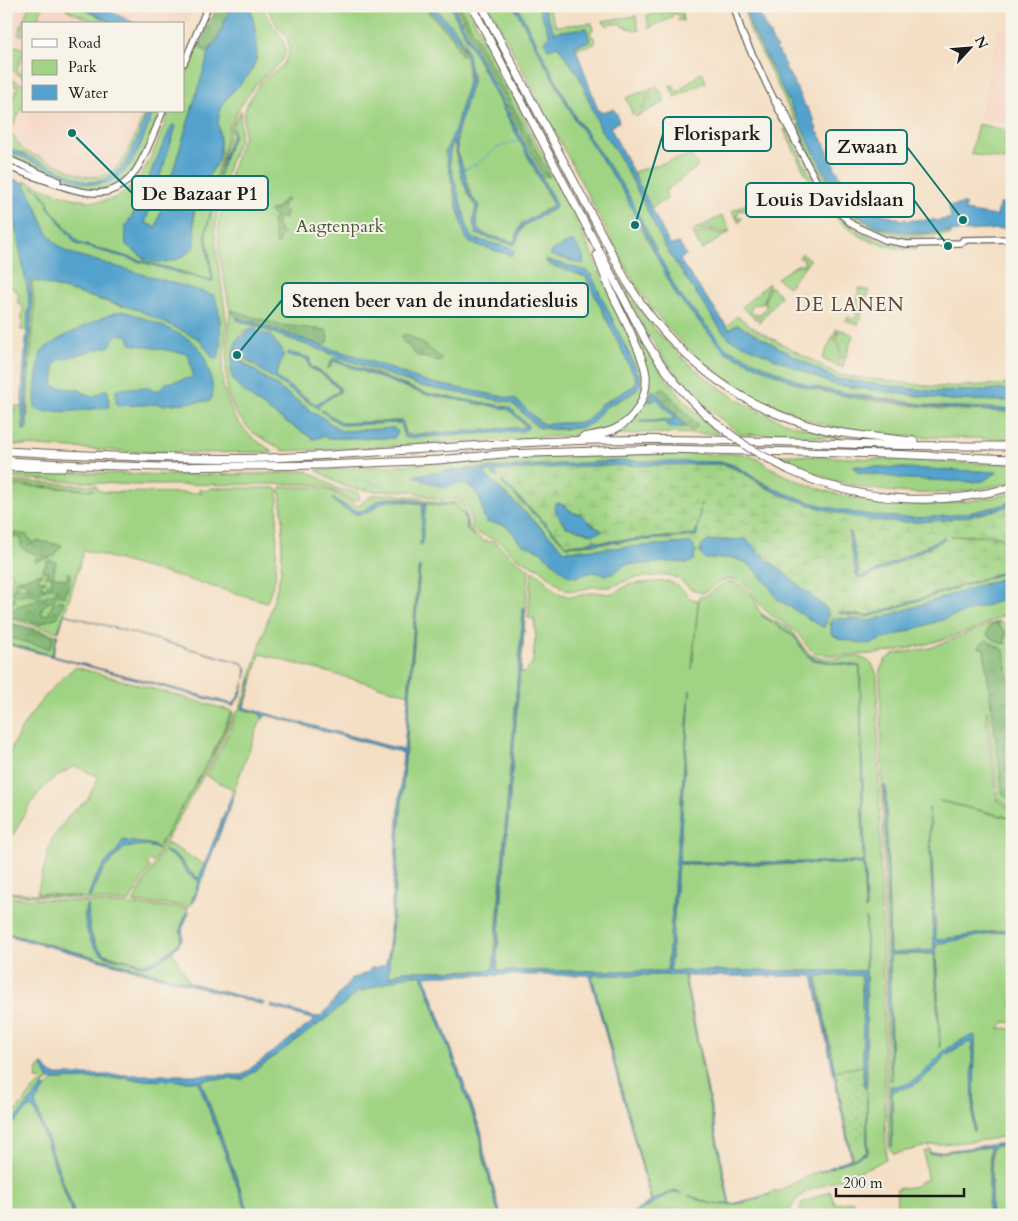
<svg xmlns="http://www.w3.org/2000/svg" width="1018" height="1221" viewBox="0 0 1018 1221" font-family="Cardo,serif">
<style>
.built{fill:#f5d3c1}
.green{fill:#a0d484;stroke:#5e7850;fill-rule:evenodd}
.forest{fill:url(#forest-crowns);stroke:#4e6947}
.wetland{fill:url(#wetland-marsh);stroke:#5e7850;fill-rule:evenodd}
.garden{fill:url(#garden-dots);stroke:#5e7850}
.water{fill:#53a2cd;stroke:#385f74}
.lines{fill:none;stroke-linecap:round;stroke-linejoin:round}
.stream{stroke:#53a2cd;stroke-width:1}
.secondary-casing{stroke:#686057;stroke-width:8}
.motorway-casing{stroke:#686057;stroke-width:9}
.secondary{stroke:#fff;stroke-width:5.5}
.motorway{stroke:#fff;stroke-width:7}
.motorway-bridge-casing{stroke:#686057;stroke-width:9;stroke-linecap:butt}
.motorway-bridge{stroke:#fff;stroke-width:7}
.labels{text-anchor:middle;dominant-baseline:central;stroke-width:4;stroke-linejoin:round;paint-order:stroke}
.park-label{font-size:18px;fill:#4a5c40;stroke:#f7f3e8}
.neighbourhood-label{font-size:19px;letter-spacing:1px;fill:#5d473d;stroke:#f7f3e8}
.leader{fill:none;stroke:#0f766e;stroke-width:2}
.callout-dot{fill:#0f766e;stroke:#f7f3e8;stroke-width:2}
.callout{fill:#f7f3e8;stroke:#0f766e;stroke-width:2}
.callout-label{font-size:19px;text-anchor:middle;font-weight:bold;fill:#1c1c1c}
</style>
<defs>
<pattern id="forest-crowns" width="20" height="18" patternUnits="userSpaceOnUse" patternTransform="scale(1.25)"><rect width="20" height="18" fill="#80b672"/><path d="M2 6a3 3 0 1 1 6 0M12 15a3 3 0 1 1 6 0" fill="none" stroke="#68935d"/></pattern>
<pattern id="wetland-marsh" width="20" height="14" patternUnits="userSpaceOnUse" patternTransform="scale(1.25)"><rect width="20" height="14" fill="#a0d484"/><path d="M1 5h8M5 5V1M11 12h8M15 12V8" fill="none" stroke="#89b571"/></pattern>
<pattern id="garden-dots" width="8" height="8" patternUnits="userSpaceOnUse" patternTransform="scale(1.25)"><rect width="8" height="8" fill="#a0d484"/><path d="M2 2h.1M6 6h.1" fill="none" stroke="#89b571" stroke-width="1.8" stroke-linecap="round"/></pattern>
</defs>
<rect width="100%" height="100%" fill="#f7f3e8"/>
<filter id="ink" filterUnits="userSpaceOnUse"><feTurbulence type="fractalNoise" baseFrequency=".02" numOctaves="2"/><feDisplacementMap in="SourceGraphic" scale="10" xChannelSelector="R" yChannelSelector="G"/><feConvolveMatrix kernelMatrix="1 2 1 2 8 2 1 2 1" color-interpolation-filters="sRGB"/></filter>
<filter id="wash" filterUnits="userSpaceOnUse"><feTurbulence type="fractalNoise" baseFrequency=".0096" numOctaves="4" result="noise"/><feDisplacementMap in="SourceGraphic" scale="20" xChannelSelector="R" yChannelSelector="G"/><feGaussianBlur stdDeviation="1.12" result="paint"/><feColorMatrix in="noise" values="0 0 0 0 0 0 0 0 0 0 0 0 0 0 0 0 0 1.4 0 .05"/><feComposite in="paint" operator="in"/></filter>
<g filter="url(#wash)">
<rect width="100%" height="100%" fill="#f4dfc5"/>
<path class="built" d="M6,6h188l-10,24v-6h-160v87h124l-21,50 -11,17 -24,9 -73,-34 -13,-13z
M997,30h15v96l-33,-6z"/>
<path class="green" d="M29,6h14l-8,18h-11l-2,12 -4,-2z
M65,6h11l39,18h-16l-32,-14z
M250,6h12l6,12 14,20 4,11 -1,6 -5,8 -24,21 -17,24 -10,20 -13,48 -8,13 -7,5 6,-2 9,-12 15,-52 10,-18 -1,28 -11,27 -12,48 -2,18 1,18 11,76 -5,46 1,16 11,30 16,19 23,16 -82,1 -2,-1h-54l-129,-8v-33h9v-5l7,1 1,23 9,-139 -4,-3 1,11 -1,31h-7l2,-24 -6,-3 2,-7c-3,-7 -6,-8 -13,-10v-112l2,1 -1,7 3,11 39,45 -25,-55 1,-2c19,7 41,17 62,20 52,7 67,-52 83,-90h14v-31l17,-39v7l8,6 -53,173 -11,-3 31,-97 -3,-2 -20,42 -12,34 -16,26 1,18 9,5 9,9 22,3 29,-25c-1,-19 -3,-38 9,-55 5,-8 13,-16 15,-26 5,-21 -7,-34 5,-55 5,-10 14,-15 21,-22 20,-20 10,-49 5,-73z
M266,6h160l26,25 12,18 3,12 1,21 -13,48 -9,21 11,58 13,34 41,12 2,-1v-3l-2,-3 -37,-9 -4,-3 -20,-71c-1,-10 0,-17 5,-26l2,20 5,13 5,20 9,14v28l39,11 8,-19 31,-17 2,-4 -103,-199h14l110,216 63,139c18,70 -53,76 -103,76v2l-71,3 -1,-1 -67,5 -114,5 -32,-19 -16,-18 -9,-22 -1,-21 4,-60 -11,-59v-30l13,-53 12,-33v-21l3,-11 13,-21 23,-18 6,-11v-8l-2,-9 -9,-10zM547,260l40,11 4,4 49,102c3,19 -24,22 -36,31 -7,5 -9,13 -19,18 -8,4 -34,4 -43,2 -14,-3 -20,-20 -33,-26l-89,-16 -183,-66 1,-3 97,33 18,5 74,27 88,17 26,24 5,1 38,-2 6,-5 10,-12 35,-19 1,-7 -50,-102 -25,-9zM250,329l31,19 3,6 -8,21 1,3 38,27 23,-13 1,-3 -19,-16 -10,-5 -3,-9 -19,-4 1,-2 20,5 1,8c12,6 21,12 30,22v4l-23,14 2,3 -79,-53 -1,3 70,50 2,3 9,4 21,15 54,7h-69l-2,-2 -10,3 -51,-33 -32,-32c1,-13 2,-41 19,-45zM333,359l37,12 55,22 84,14 19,21 -4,3 -117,7 -4,-4 -1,-9 -2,-2 -59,2 -19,-14 20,12 59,-2 2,1 2,11 1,2 121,-7 -19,-19 -84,-15 -90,-33 -4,7h-3z
M432,6h18l103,199 -32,19 -7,18 -28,-7 -9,-5 -1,-13 3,-11c-9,-10 -11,-20 -14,-32 -1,-7 -6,-12 -7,-19 -5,-24 7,-50 14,-73v-8l-8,-33 -6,-8z
M476,6l147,280c38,59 90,107 156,134 20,8 42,11 62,18l-101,-4 -28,-22 -22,-21 -22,-27 -24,-36z
M489,6h25l61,114 12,17 2,-1 -13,-18 -59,-112h21l12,30 -2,12 10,-2 21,30 22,54 14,20 13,22 40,80 54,79 93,46 17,7 118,16 62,1v8l-79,-3 -100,-15 -26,-6 -82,-37 -47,-55 -5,-10 -2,1 5,11 49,57 80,35 49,11 86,11 72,3v27c-57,-1 -115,-1 -171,-11 -88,-16 -162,-73 -208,-147z
M543,6h5l8,20 36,-3 1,7 -3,1 2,6h2l1,7 -19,5 -1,-3 15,-5 -4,-13 -32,4z
M743,6h2l6,21 47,93 -3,1 -46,-93z
M682,10l1,11 -6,-1 3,-4 -6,-3 -3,5 -22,10 -2,-13z
M636,16l3,15 -18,-5 1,-2 -2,-1 -1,1 -8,-1 -3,3 -6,-5z
M10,45l14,3v4l-7,16 3,5 4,1v3l-8,-4 -10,-11v-9z
M702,72l4,10 -31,15 -6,-12 6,1 -2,3 7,3 3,-5z
M6,79h5l13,6v18l-12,25 -6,-3v-9l12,-29 -8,-3 -4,8z
M658,86l-10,8 -1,8 -14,13 -7,-17z
M659,88l6,14 -30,15 15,-16v-5z
M145,111h3c-13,30 -21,73 -61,71l-81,-35v-16c10,5 11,14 19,20l56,24c42,11 51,-34 64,-64z
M154,111h6c-8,18 -18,50 -30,63 -33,39 -89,-5 -124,-20v-4l77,33c48,7 56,-36 71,-72z
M799,123l37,71 79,40 36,-2v3c-16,0 -32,2 -47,0 -64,-8 -82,-60 -107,-110z
M978,124l34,7 -2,30 -39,-7z
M794,126c7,8 13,23 18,33 23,47 44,75 99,79v3l-10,-2 -1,2c-62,-14 -86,-58 -106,-115z
M786,129c33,60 50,114 129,118v3c-79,-3 -101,-58 -131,-120z
M691,155l7,11 -33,25 2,8 -16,9 -18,-36z
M763,196l5,9 -22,6 -7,-1 -2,7 5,1 -3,5 -7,-12z
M722,216l8,14 -12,2 -4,-3 -22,2z
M713,231l5,3 12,-2 -28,18 -9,-16z
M802,253l8,7 -22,27 -11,-9 20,-13h7v-7h-5z
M769,283l-6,21 -12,1v9h5v6l-14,-13z
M770,286l11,10 -22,27 -1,-9 4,-1 5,-9h-3z
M859,288l10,3 -11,34 -13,-5 4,-4 1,4 7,-3 -2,-6z
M617,299c30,56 54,93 102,135l-68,-1 -42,2 22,-14 17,-41z
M737,316l18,13 84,46 98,12 75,-3v5l-75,3 -102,-13 -96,-54h-3l-7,5 -3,-3z
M837,328l-2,14 4,4v21l-17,-8z
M839,329l14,6 -11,34 -1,-24 -4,-4z
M703,453c14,4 32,-3 45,2 10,3 18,10 27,15 10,5 21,10 31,14 67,26 138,25 206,9v9c-75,24 -155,20 -227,-9 -7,-3 -15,-6 -21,-10 -14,-7 -25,-18 -40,-21l-104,-1 -155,8 269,-1c10,7 21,15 32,20 58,26 123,39 186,30 20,-3 40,-9 60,-14v108c-13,5 -25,12 -38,17 -41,15 -83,26 -126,26 -9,0 -21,1 -30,-1 -11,-4 -14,-14 -21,-21 -9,-10 -22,-13 -31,-22 -12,-10 -16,-31 -35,-32 -12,-1 -19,12 -30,14l-12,-5 -10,-9 -11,-4 -34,3 -24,9h-18l-18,4 -9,-1 -25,-21 -25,-12 -15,-15 -23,-9 -5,-6 -4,-20 -9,-8 -19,1 -30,-9h-36l-26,-3 -9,-4 -23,-14 216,-13z
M789,455l173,8 50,1v18c-80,21 -164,13 -237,-26zM853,466l144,6 -24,10 -29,-2z
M6,471l171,4 81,-1 50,-3 30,18 20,4 2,6 -7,2 -31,-16 -14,-1 -172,1 -125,-7 -5,2z
M12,481l84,5 2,4 7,2 97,1 -3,-1v-3l7,2 5,-3h64l3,2 -2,74 -1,15 -8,23 -183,-52 -25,82 -53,-14v-19l7,-25 -7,-2v-74l3,-9 3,-3 82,4 -81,-6 -5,4 -2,5v-8z
M282,487h37l10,3 29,16 14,-11 22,-1 27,4 18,5 20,-1 6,5 3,18 8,11 8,5 10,1 5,3 13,13 17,11 -8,103 3,1 4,-4 5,-8 2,-22h1l-2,-20 -6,-1 4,-47 7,3 17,18 14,5 26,-5 13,2 6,-1 14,-9 39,-3 11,5 11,12 8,3 -6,68 7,-72c14,0 20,-17 34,-15 9,2 19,12 23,20 1,4 2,8 5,11 8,7 21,10 30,17 8,7 11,19 19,24 22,14 59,-13 67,22l9,483 -9,5 -71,28 -9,7 -10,16h-86l-24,-8 -18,8h-26l33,-20 5,-2h8l-3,-2 -10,3 -12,6 -3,-1 -54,-200 -5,-22 1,-2h91l45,227 -1,4 42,-12 3,-3h5l41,-20h4l45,-19 -1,-52v-7l-2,-1 2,-6 -1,-115h-195l-1,-2 8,-105h185l2,46 -1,-81v33l-2,1 -183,-1 10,-155 -22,264h-168l-2,-12 28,-351h-2l-2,29 -28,333 -89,1 -16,6 32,-410 -2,2 -10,125 -148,-40 -11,39 -7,14 19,7v3l3,1 -4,4 -26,68 2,1 -3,7 -2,-1 2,-8 -27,-13 15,-27 25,-56 32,-108 3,-15 2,-50 -3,-30zM333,498c7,4 20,14 28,13 8,-1 11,-7 17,-10 10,-7 43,-2 54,3l-6,-1 -5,42 2,-41 -29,-3 -12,1 -7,6 -17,7 -22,-12z
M6,621l52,14 -6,20 -46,-12z
M999,621l9,4 4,10v66l-8,-51 -20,-1 19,145 9,9v5l-13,-8 -12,-90 -1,9 11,82 15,9v8l-70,-17h-3l73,18v109l-76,13 -7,-133 5,142 -44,3 -6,-167c3,98 5,196 7,294h1l-2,-72v-53l44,-1 4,65 -2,-76 76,-13v93l-7,-1 -7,7 5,-1 9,1v106l-27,5 -53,5 -38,9 -5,-6 -2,-64 -7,-414 5,-10 9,-6 36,-6zM967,1037l8,4 -1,90h-1l-1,-87 -3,-2 -24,13 -7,10 -19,17 -10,5 -17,4 -1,20v-25c24,3 37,-20 52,-33 7,-7 16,-11 24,-16z
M75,667l157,44 -21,46 -52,89 56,-95 18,-40 2,2 -20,43 -62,107 -3,-3 -3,3 3,5 -21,34 -123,-8v-2l75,5 -44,-4 15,-54 19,-26 16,-13 12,-23 -24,-11c-7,4 -16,8 -23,14 -18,13 -41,54 -46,75v-93c14,-39 38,-68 69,-95zM125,840c11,5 23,1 34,8l-1,1 -14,-4 -20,3 -21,22 -12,26h-3l7,-18 12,-17 8,-7z
M167,843l38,22 -6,13c-15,-6 -14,-23 -35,-27l14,9 11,15 10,6 -9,25 -57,-4z
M6,897l182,11 -8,22 2,6 -3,7 -17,14 -15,6 -5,1 -37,-10c-15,-12 -17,-31 -17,-49h-2c-3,16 2,41 17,49 7,4 16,5 23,6 7,2 14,6 22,5 8,-1 18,-9 24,-14l18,32 -184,-50z
M409,975h11l3,1 58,162 1,14 17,63h-249l-49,-134 7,-2h35l84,-61 32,-26z
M859,975l3,3 1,88 -28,5 -18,-95z
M42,1064l7,16 -32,37 -4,3 -7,2v-5c17,-5 25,-34 40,-34v-2l-10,-2 2,-10z
M125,1078l8,2 65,1 50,134h-173l-40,-112v-3l19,-20z
M30,1107l4,2 39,106h-67v-89c11,-4 16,-12 24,-19z
M1012,1144v71h-21l1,-68z
M990,1147l-2,68h-92l1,-26 19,-3 5,-5 6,-1 -3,-28 7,-3 -2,5z
M830,1191l5,13 18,-3 4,6v8h-56l-1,-7 2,-5z"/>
<path class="forest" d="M217,6h14l-13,32 -8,11 -1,5 -8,-6v-7z
M422,6h4c11,11 43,36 36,51l-9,-19z
M456,6h4l90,171 -6,-1z
M287,199l1,2 -7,5 5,5 -1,8 -5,-2 -3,3v6l6,8 -4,4v6h-3l-4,-23 3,-4 -6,-7 8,-1 2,-5 3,-2 1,-2z
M231,310l49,15 46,5 3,11 -6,5 -86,-29 -7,-6z
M407,334l18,11 17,14 -2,3 -23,-6 -15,-16 -1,-4z
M664,388l34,38 -7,5 -35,-38z
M6,531l21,4 6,8 6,-2 23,4 -8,11 -20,6 3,-7 -16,-7v-10l-15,-3z
M48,560l8,2 -3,14 12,3 3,-3 -1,-3h4l-4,18 -3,1 2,4 -4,1 -2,-3 -6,6 -11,6 -2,8 7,1 6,-14 2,3 3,-4 5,2 -6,15 -19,7 -28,-7 -5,-7 4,-13 6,3 -5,4 2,8 4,-6 16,-4 5,-4h6l1,-2 12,-4 -5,-5 -4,2 -1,-4 2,-2 3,2v-9h-8l6,-4 -8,-1z
M42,573l-4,7 8,1 -6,5 6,2v2l-3,-1 -4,7h-9l-2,-3 -13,4 -3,-4 2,-7 4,-1 3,3 7,-2 -4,-4h-10l4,-3h5z
M6,623l48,13 -4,13 -44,-12z
M995,623h4v4l7,5 -1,12 -7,-2 -11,-7 2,-8z
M986,640l18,10 8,51v102l-9,-9 -19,-145 -6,-2z"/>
<path class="wetland" d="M32,280l92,26v1l-87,-26 -5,2 3,26 -7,78 -1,43 -4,1 3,-1 1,-61 5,-60 -2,-28z
M701,464c8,0 18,-1 26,2 18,5 33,20 50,27 77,31 156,39 235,12v48l-10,-16 -12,-3 -40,2 50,1 12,19v13l-145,47 -29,-4v1l12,2 -2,4 -12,-1 -5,4v3l-5,-2 2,-9 -1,-5 -51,-43 -16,-11 -3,-5 -29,-10 -11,1 -16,7v3h-6l-2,-6 -4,-2 -124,8 -28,-28 -8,-5 -46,-45 6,-2 6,5h3l-4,-5 91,-5zM502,481l65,64 21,-2 7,-3 2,2 97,-7 4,-9 -1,10 -130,10 -65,-63zM562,504l12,9 7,1 3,4 14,10 -9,6c-7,-3 -15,-7 -23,-7l-6,-10zM848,532h2l10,45 16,-6 54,-27 13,-4 -79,39 -7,-1z
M1012,570v5l-141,46 -19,-1 -1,-5 17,2z"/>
<path class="garden" d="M863,1066l1,21 3,6v56l-1,4 -14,6 -17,-88z"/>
<path class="water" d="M77,6h21l39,18h-22z
M231,6h19c5,24 15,53 -5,73 -10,11 -20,18 -25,32 -5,16 3,28 -1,46 -3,14 -18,25 -23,39 -5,16 -1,34 -1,50 -12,14 -31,21 -50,13 -4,-2 -12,-10 -19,-14l-1,-18 2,-4 3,-3 11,-19 12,-34 19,-42 4,1 -31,97 11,4 54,-178 8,-11z
M426,6l8,1 24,26 10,21 4,28 -15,52v10l1,11 7,18 3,15 4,11 7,6 -3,12 2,13 8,5 28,7 7,-18 31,-17 1,-2 -103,-199h3l14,27 89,172 -2,4 -31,17 -8,19 -39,-11 -3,-12 3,-16c-13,-14 -19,-47 -22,-66 -5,8 -5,15 -4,25l20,71 4,3 37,9 3,3 -1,3 -2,1 -41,-12 -5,-7 -20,-84 10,-22 13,-48 1,-10 -5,-23 -5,-8z
M514,6h3l59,112 51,74 51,101 48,55 81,37 26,6 100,15 79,3v3l-72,-4 -99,-13 -36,-8 -80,-35 -49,-57 -52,-102 -49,-73z
M538,6h5l11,26 32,-4 4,13 -15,5 23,64 3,2 12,-3 4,5 2,8 -9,5 59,116 2,2 8,-2 7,12 -6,5 1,2 48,67 8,-4h2l96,54 102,13 75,-3v12l-62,-1 -115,-15 -105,-46 -8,-8 -54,-79 -40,-80 -13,-22 -14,-20 -22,-54 -21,-30 -10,3 -4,-8 6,-5z
M745,6h10l6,8 -1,2 4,4v5l7,11 -1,1 7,11 -1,1 4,5 -1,1 4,5 -1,1 4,4 -1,2 10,17 -1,1 4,4 -1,2 4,5 -1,1 4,4 -1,2 4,4 8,14 -2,2 4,5 -1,2 4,4 -1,1 4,5 -1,1 4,5 -1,1 4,5 -2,1 8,12 -1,2 5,5 -1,2 5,5 -1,1 5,5 -1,2 12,10 -1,2 13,7v2l7,2v2l14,4 1,2h7v2l7,-1 1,2 15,-2v2l7,-2 1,2 4,-2 1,2 16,-3 -2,-12 15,-2 2,1 -1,6 32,5 2,-12 13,-1v25c-22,2 -44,3 -66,4 -57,3 -90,-2 -120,-56l-75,-149z
M148,111h6c-14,33 -25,82 -71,72l-77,-33v-3l8,3 73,32c40,2 48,-41 61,-71z
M233,128l1,7 -11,28 -17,69 7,49 -1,1 -136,-38 -28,-37v-4l-9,-13 -7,-3c8,2 17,12 17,20l30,36 132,37 1,-1 -7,-44 19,-78 9,-23z
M8,177l16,6c4,7 8,14 11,21 10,23 12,37 35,49l144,42c7,14 9,50 4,64l-5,-1 -14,-19 -61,-29 -106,-30 -2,1 2,28 -5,60 -1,61h-3l-1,-36 7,-95 -22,-117z
M571,241c7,3 14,16 12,23l-33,-9 3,-5z
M546,260l41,11 4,4 49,102v8l-7,8 -29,15 -12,15 -9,4 -32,2 -13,-2 -22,-21 -7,-4 -89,-16 -184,-67 1,-2 98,33 18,5 74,27 88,17 26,24 5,1 38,-2 6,-5 10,-12 34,-19 2,-7 -50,-102 -36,-12 -4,-3z
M121,311c15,2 63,23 74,33 10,8 11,19 15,31 2,8 5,18 0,26l-49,4 -2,-1 -41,2 -2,-4v-11l2,-2 27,-2 8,3h6l7,-7 24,-5 3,-4 -5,-20 -57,-10 -3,-8 -9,-2 -5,3 -4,9 -51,14 -4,4 -2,21 2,2 25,3 9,6 4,1 13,-8 2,2 1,16 -33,4 -34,1 -7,-4c-1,-10 3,-50 7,-57 7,-9 67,-38 79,-40z
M252,329l19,7 13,17 -8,22 1,3 38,26 23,-12 1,-3 -16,-14 -13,-7 -3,-9 -19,-4v-3l22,6v8l14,8 16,14v4l-22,13 1,4 -57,-38 -18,-14h-5v3l70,49 2,3 9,4 21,15 53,-3 4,4 -1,3 -5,3h-66l-2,-2 -10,3c-17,-10 -74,-44 -81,-60 -4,-7 0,-32 4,-38 2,-3 6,-6 9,-8v-3z
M333,358l92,35 84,14 19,18v3l-4,3 -117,7 -3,-1 -2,-12 -2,-2 -59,2 -20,-14 1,-1 20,13 59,-2 2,1 2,11 1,2 121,-8 -19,-18 -84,-15 -90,-33 -6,8z
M652,390l4,3 30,34 -17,1 -4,-6h-25v-2h33l-1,-4 -15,-17 -8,3z
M620,461l104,1c14,3 26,14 40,21 6,4 14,7 21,10 73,29 152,33 227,9v3c-42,14 -96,21 -140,15 -32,-5 -62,-14 -92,-26 -19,-8 -37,-25 -57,-30l-138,2 -90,5 -1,1 4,4 -1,2 -8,-7 -6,1 82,79 125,-8 3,2 2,6 -1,9 -4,3 -26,-1 -14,2h-24l-14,10 -6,1 -13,-3 -18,5 -8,-2 -27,-24 -20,-8 -11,-15 -5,-3 -18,-3c-5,-7 -3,-16 -7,-24 -6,-15 -21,-18 -34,-10l-31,-11 2,-2 38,-5z
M853,466l145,6 -15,9 -10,1 -66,-3 -50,-7z
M502,481l65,64 21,-2 7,-3 3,2 96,-7 4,-9 3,-23 -4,31 -1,2 -129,10 -65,-63z
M332,498c7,4 19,13 28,13 10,0 14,-11 23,-12 25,-4 47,9 70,5l12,11 2,13 7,9 -7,-7 -3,-14 -11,-12 -15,2 -12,-3 -4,42h-2l3,-41c-12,-2 -29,-6 -40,-2 -6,2 -10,9 -17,11 -10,4 -29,-6 -34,-15z
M557,503l5,1 12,9 7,1 9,9 13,8 -10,3 -28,-8 -9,-14 -2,-7z
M848,532h2l10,45 16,-6 67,-33 1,2 -59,29 -25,10 -3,-1z
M745,539l8,6 7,10 4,-2 2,6 10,7 51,43 1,5 -4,14 -46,-28 -8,-12 -14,-17 -10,-8 -12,-5 -29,1 -4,-5v-8l7,-5z
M419,565l1,2 -32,411 16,-7h77l13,-2 29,-361h2l-28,351v9l2,3h168l23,-281 -11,172h184l-3,-195 -47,-7c-12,-7 -12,-17 -21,-25 -9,-8 -23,-13 -31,-20l33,21 11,17 9,6 46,7 6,244 -3,-46h-185l-8,105 1,2h194l1,-53v170l-2,-1 -1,-11 -1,-98 -3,-3 -42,1 -1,2 36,181 15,-7v-52l1,49 -2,5 -46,18 31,-14 -38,-182h-128l45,228h2l39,-10c-30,11 -54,17 -83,1l24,9h17l-45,-229h-91l-1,2 59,222 3,1c9,-5 17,-10 28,-7h-11l-38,22h-3l21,-14 -61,-224 -2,-2h-155l-8,1 57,158 2,18 17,63h-2l-17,-63 -1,-14 -59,-163h-13l-10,3 -40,14 -32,26 -84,61h-35l-7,2 49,134h-2l-50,-134 -65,-1 -8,-2 -76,2 -7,-13 2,-2 5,7 5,3h188l73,-55 -45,-13 1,-2 45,12 6,-1 31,-39 2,1 13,-6 4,-5 1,1 12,-3 3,-9 15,-203 -137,-38 -2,3 -3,-1v-3l-19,-5v-2l7,-14 3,-14 -3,15 -5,12 2,2 158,42z
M1012,569v1l-144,47 -30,-4v-1l29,4z
M1012,575v22l-134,44 -10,3 -28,-5 -9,-5v-12l3,-4 37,3z
M64,614l179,49 4,6 -6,26 -8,11 -227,-62v-1l46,12 5,-20 -4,21 180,48c7,-8 16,-29 11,-40l-180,-50 -6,18z
M884,785l2,2 4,166 44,-3 -5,-142 7,132 76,-11v1l-76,14 4,104 -5,-93 -2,-2 -43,2 1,125 -3,-77v-86z
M231,797l2,1 -1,4 -39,101h-2l8,-22 -10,-6 -11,-15 -14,-9c21,4 20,22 35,27z
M123,840c12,4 28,1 36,9l-15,-4 -20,3 -21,22 -12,26 -3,2 7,-20 12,-17 8,-7z
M87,904l1,1c0,16 1,38 16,48 9,7 26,7 38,11 12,-1 47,-19 38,-34l7,-18 2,1 -7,17c6,14 -22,34 -35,35 -6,1 -10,-2 -15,-3 -9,-2 -22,-3 -30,-8 -14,-9 -21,-36 -15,-50z
M6,933l259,70 -1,2 -258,-70z
M975,1035l-1,96 -1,1 -1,-88 -3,-2 -24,13 -7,10 -19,17 -10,5 -17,4v56l-2,-61c23,3 37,-18 51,-32 9,-8 22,-16 34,-19z
M44,1085l2,2 -11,16 40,112h-2l-39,-106 -4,-2 -13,14 -11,5v-4l7,-2 4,-3z
M1012,1142v2l-19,3 -2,4v64h-3l2,-68 -61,7v-1z"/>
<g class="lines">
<path class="stream" d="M464,170l11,-5 22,-17 22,-8
M355,483l2,-5 28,9"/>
</g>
</g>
<g filter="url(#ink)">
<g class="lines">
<g class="secondary-casing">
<path id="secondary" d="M734,6l8,27 37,77 42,80 15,20 17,15 32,15 22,4 53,-1 5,-2
M184,63l24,-57
M778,101l8,12 11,27
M6,158l52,23
M6,166c15,6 29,11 44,16 33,12 66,22 88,-15 10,-17 17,-37 25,-56
M963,240l49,-1"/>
</g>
<g class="motorway-casing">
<path id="motorway" d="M472,6l174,335c18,30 41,57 67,80
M482,6l145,276c45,73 115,129 200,148 28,6 57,8 87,11
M583,437c10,-2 20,-3 30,-7 21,-9 35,-32 33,-55 -2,-16 -11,-32 -17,-46 -12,-25 -24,-48 -32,-74
M6,451c88,5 175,9 263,7 110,-4 219,-16 328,-18 95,-2 189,2 283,5 44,1 88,1 132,1
M6,461l77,4 79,2 161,-2 116,-5 63,-6 160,-5 226,5 124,5
M6,467l57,1
M789,470c70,32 148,38 223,17"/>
</g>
<use href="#secondary" class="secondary"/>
<use href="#motorway" class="motorway"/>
<g class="motorway-bridge-casing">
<path id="motorway-bridge" d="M713,421l36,27 40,22"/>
</g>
<use href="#motorway-bridge" class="motorway-bridge"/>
</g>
</g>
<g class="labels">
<g class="park-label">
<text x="340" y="226">Aagtenpark</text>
</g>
<g class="neighbourhood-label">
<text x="850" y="305">DE LANEN</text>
</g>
</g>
<path class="leader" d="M635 225L663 134M963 220L907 147M72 133L132 193M948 246L914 200M237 355L282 300"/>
<g class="callout-dot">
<circle cx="635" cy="225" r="5"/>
<circle cx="963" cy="220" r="5"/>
<circle cx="72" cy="133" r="5"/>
<circle cx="948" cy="246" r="5"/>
<circle cx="237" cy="355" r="5"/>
</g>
<g class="callout">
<rect x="663" y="117" width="108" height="34" rx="5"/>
<rect x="826" y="130" width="81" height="34" rx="5"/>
<rect x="132" y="176" width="136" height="34" rx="5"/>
<rect x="746" y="183" width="168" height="34" rx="5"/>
<rect x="282" y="283" width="306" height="34" rx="5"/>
</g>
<g class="callout-label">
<text x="717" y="140">Florispark</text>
<text x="867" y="153">Zwaan</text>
<text x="200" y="200">De Bazaar P1</text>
<text x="830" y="206">Louis Davidslaan</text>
<text x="435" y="307">Stenen beer van de inundatiesluis</text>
</g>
<rect width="1018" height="1221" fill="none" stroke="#f7f3e8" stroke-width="25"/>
<rect x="22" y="22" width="162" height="90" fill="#f7f3e8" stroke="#9f9d96"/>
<rect x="32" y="39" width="25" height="8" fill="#ffffff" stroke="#9f9d96"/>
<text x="68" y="48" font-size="15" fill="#1c1c1c">Road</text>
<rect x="32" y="60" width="25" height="15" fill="#a0d484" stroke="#9f9d96"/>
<text x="68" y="72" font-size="15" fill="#1c1c1c">Park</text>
<rect x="32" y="85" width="25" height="15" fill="#53a2cd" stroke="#9f9d96"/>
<text x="68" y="98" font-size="15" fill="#1c1c1c">Water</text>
<g transform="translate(970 48) rotate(64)" stroke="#f7f3e8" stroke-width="4" paint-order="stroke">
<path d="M0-4L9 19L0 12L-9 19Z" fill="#1c1c1c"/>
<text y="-8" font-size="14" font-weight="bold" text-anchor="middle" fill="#1c1c1c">N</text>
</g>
<path d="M836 1188v8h128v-8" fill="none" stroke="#1c1c1c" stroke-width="2.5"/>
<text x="843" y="1188" font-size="15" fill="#1c1c1c" stroke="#f7f3e8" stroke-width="4" paint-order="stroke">200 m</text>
</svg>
